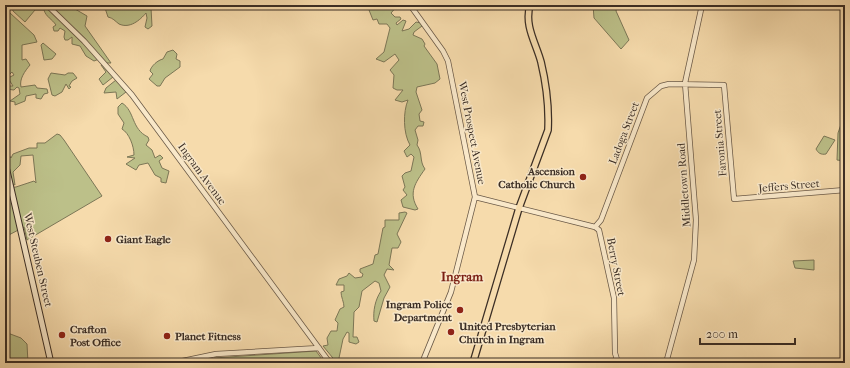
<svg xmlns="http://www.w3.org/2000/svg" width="850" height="368" viewBox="0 0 850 368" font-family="'IM FELL French Canon',serif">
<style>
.green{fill:#bcc089;stroke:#7c7757}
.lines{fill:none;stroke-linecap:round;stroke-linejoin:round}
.tertiary-casing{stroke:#6a5947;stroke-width:6}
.secondary-casing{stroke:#3b2e25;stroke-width:7}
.primary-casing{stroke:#3b2e25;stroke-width:8}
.tertiary{stroke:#f9e8c9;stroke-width:4.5}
.secondary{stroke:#f9e8c9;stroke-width:5}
.primary{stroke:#f6dbac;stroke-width:5.5}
.poi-dot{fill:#8f2418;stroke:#f9e8c9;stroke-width:1.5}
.labels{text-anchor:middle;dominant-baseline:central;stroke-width:3;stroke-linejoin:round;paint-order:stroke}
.street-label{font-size:11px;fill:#3b2e25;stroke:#f9e8c9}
.poi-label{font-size:11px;font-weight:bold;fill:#3b2e25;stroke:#f9e8c9;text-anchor:start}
.quarter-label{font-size:13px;font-weight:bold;fill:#7a1f14;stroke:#f9e8c9}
</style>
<rect width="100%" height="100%" fill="#f6dbac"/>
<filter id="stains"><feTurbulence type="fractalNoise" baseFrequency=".005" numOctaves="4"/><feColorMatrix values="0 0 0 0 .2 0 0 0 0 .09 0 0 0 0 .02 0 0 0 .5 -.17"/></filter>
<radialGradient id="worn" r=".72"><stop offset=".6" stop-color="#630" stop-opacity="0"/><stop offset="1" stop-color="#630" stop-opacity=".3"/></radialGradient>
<path class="green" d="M5,5l2,8h3l24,22 3,7 -15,3v15l4,-1 4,6c-5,6 -11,14 -9,22l14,-2 2,3 10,1 1,4 -4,1 -3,5 -5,-1v-4l-10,2 -1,5 -10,4v-3l-5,-1 10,-7 -1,-6 -2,-1 -3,3 -9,-1v-3h8l-5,-8 6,-3 -2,-3 -3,3 -4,-1v-19l2,-3 1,-6 -3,-6z
M9,5h36l54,54 -5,2 -8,-5 -6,-10 -8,-2v-7l-4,3h-3l-1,-3 1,-6 -5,-3 -2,3h-4l-1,-4 3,-2c-4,-6 -10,-8 -12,-15h-9l-10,12 -12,-11 -1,-4z
M51,5h22l2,4 12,7 -2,10 26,37h-4z
M104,5h51l-4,3 1,18 -4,3 -3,-2 2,-9 -1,-5c-6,7 -16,16 -27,11 -4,-3 -6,-6 -11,-7z
M367,5h31l-7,8 4,4h5l1,2 -5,4 1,2 6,-5 3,1 -4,10 7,-2 7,-7 5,1 1,3 -8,6 -1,3 9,4 3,5 -1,2 13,18 3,15 -5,4 -18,4 -1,5 6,18 -3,4 1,7 4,1 -1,4h-5l-3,4 3,10 -1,5c6,8 2,16 8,24 -10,14 -17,24 -7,40l-3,1 -12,-3 -2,-7 6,-5 -4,-5 2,-3 -3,-11 3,-3 6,-2 3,-14 -3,-3 -4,3 -3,-6 6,-6c-7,-12 -7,-33 -2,-45l-6,2 -7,-2 8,-10h-6l-4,-2 1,-13 -4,-5 9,-10 -4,-6 -11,8 -8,-3 8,-7 6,-24 -3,-4h-8l-2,-5 -4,1z
M593,5h24l-1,6 13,29 -8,9 -27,-31z
M43,43l13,11 -4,5 -8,1 -3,-15z
M173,50l4,4 -1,5 4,2v6l-15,11 -5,8h-3l-8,-7 4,-5 -3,-3c1,-5 8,-11 13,-12l4,-7z
M102,64l11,13 -10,8 -4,-6 7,-7 -5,-7z
M51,73l14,2 3,-2h5l4,5 -5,3 -3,5 2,1 -2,2 -3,-5 -4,8 -7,4 -3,-1 -4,-16z
M116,80l10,12 -9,7 -1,-7 -12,1 2,-5z
M122,103c13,8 9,26 26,34l1,3 -3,5 6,5 3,8 5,-3 3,3 -4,3 3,7 7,3 -3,12 -5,-1v-4l-6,-3 -7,-12 -9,2 -3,5 -10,-6 9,-6 -8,-1 7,-2c0,-9 -5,-22 -12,-26l2,-6 -6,-9v-7z
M845,113v48l-8,-1 1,-27z
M57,134l3,1 4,5 38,56 -75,44 -3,-13 -19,10v-49l11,-1 18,-6 2,2 -3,-28 -12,1 -1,9 -7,7 2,13 -4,-2 -6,-30 2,-1 4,6 2,-4 16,-6h8v-5h8z
M824,136l11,4 -9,14c-5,1 -8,-1 -10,-5z
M405,212l2,1 -10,21 4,8 -3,6h-6l-3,17 5,5 -7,-1 -3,6 6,12 -6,11 -7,24 -3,-1c-1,-10 1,-21 7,-30l-2,-8 -4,-2 -13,10 -3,16 -5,5 -1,25h4l2,5 -3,2 -7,-2v-9l-2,-1 -4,7 -4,19 9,5h-11l-14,-17 5,-1 -1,-7 4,-7h6l1,-8 -3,-3 5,-11 4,-2c0,-5 -3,-10 -3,-15l3,-1v-6h-8l3,-6 8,-3 2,-3 6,5 7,-1 1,-3 -3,-2v-3l13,-5 2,-9 3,-1 5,-26 2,-1v-7h14v-7z
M814,260v10l-19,-2 -2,-7z
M5,332l16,6 6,6 1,19h-23z
M316,351l9,12h-111v-5z"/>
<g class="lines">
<g class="tertiary-casing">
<path id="tertiary" d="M47,5l37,36 48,54 198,268
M410,5l33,46 5,10 27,136 -24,95 -29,71
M475,197l120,30 4,3 15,68 1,55 3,10
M595,227l6,-7 46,-122 14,-12 8,-2 55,1 10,114 111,-9
M173,363l43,-9 103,-6
M666,363l28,-103 2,-40 -11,-137 17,-78"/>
</g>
<g class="secondary-casing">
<path id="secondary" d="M5,162l46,201"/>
</g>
<g class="primary-casing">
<path id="primary" d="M473,363l46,-155 29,-78c1,-21 -2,-47 -7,-68 -5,-19 -17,-36 -11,-57"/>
</g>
<use href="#tertiary" class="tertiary"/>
<use href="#secondary" class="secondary"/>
<use href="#primary" class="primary"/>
</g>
<g class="poi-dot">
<circle cx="583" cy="177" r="4"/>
<circle cx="108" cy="239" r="4"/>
<circle cx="460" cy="310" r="4"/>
<circle cx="451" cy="332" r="4"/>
<circle cx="62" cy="335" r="4"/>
<circle cx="167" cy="336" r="4"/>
</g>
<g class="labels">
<g class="street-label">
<text transform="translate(472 133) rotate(79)">West Prospect Avenue</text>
<text transform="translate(624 133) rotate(-69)">Ladoga Street</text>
<text transform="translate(720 143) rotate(-95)">Faronia Street</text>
<text transform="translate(202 174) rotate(54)">Ingram Avenue</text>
<text transform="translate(684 185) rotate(-94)">Middletown Road</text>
<text transform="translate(789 186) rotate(-5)">Jeffers Street</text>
<text transform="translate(38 260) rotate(77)">West Steuben Street</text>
<text transform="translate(616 267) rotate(79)">Berry Street</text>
</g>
<g class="poi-label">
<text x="575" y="171" text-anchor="end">Ascension<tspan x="575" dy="13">Catholic Church</tspan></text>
<text x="116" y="239">Giant Eagle</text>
<text x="452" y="304" text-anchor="end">Ingram Police<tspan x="452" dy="13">Department</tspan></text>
<text x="459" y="326">United Presbyterian<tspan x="459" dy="13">Church in Ingram</tspan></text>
<text x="70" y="329">Crafton<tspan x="70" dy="13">Post Office</tspan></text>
<text x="175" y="336">Planet Fitness</text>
</g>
<g class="quarter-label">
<text x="462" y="276">Ingram</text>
</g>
</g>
<rect width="850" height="368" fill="none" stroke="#f6dbac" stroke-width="20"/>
<rect x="6" y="6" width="838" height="356" fill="none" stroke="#3b2e25" stroke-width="2"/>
<rect x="10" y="10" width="830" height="348" fill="none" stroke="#3b2e25"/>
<path d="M700 338v6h95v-6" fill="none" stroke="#3b2e25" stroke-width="2"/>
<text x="706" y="338" font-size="12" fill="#3b2e25" stroke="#f9e8c9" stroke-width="3" paint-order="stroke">200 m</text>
<rect width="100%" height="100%" filter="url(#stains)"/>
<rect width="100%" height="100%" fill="url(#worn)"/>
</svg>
